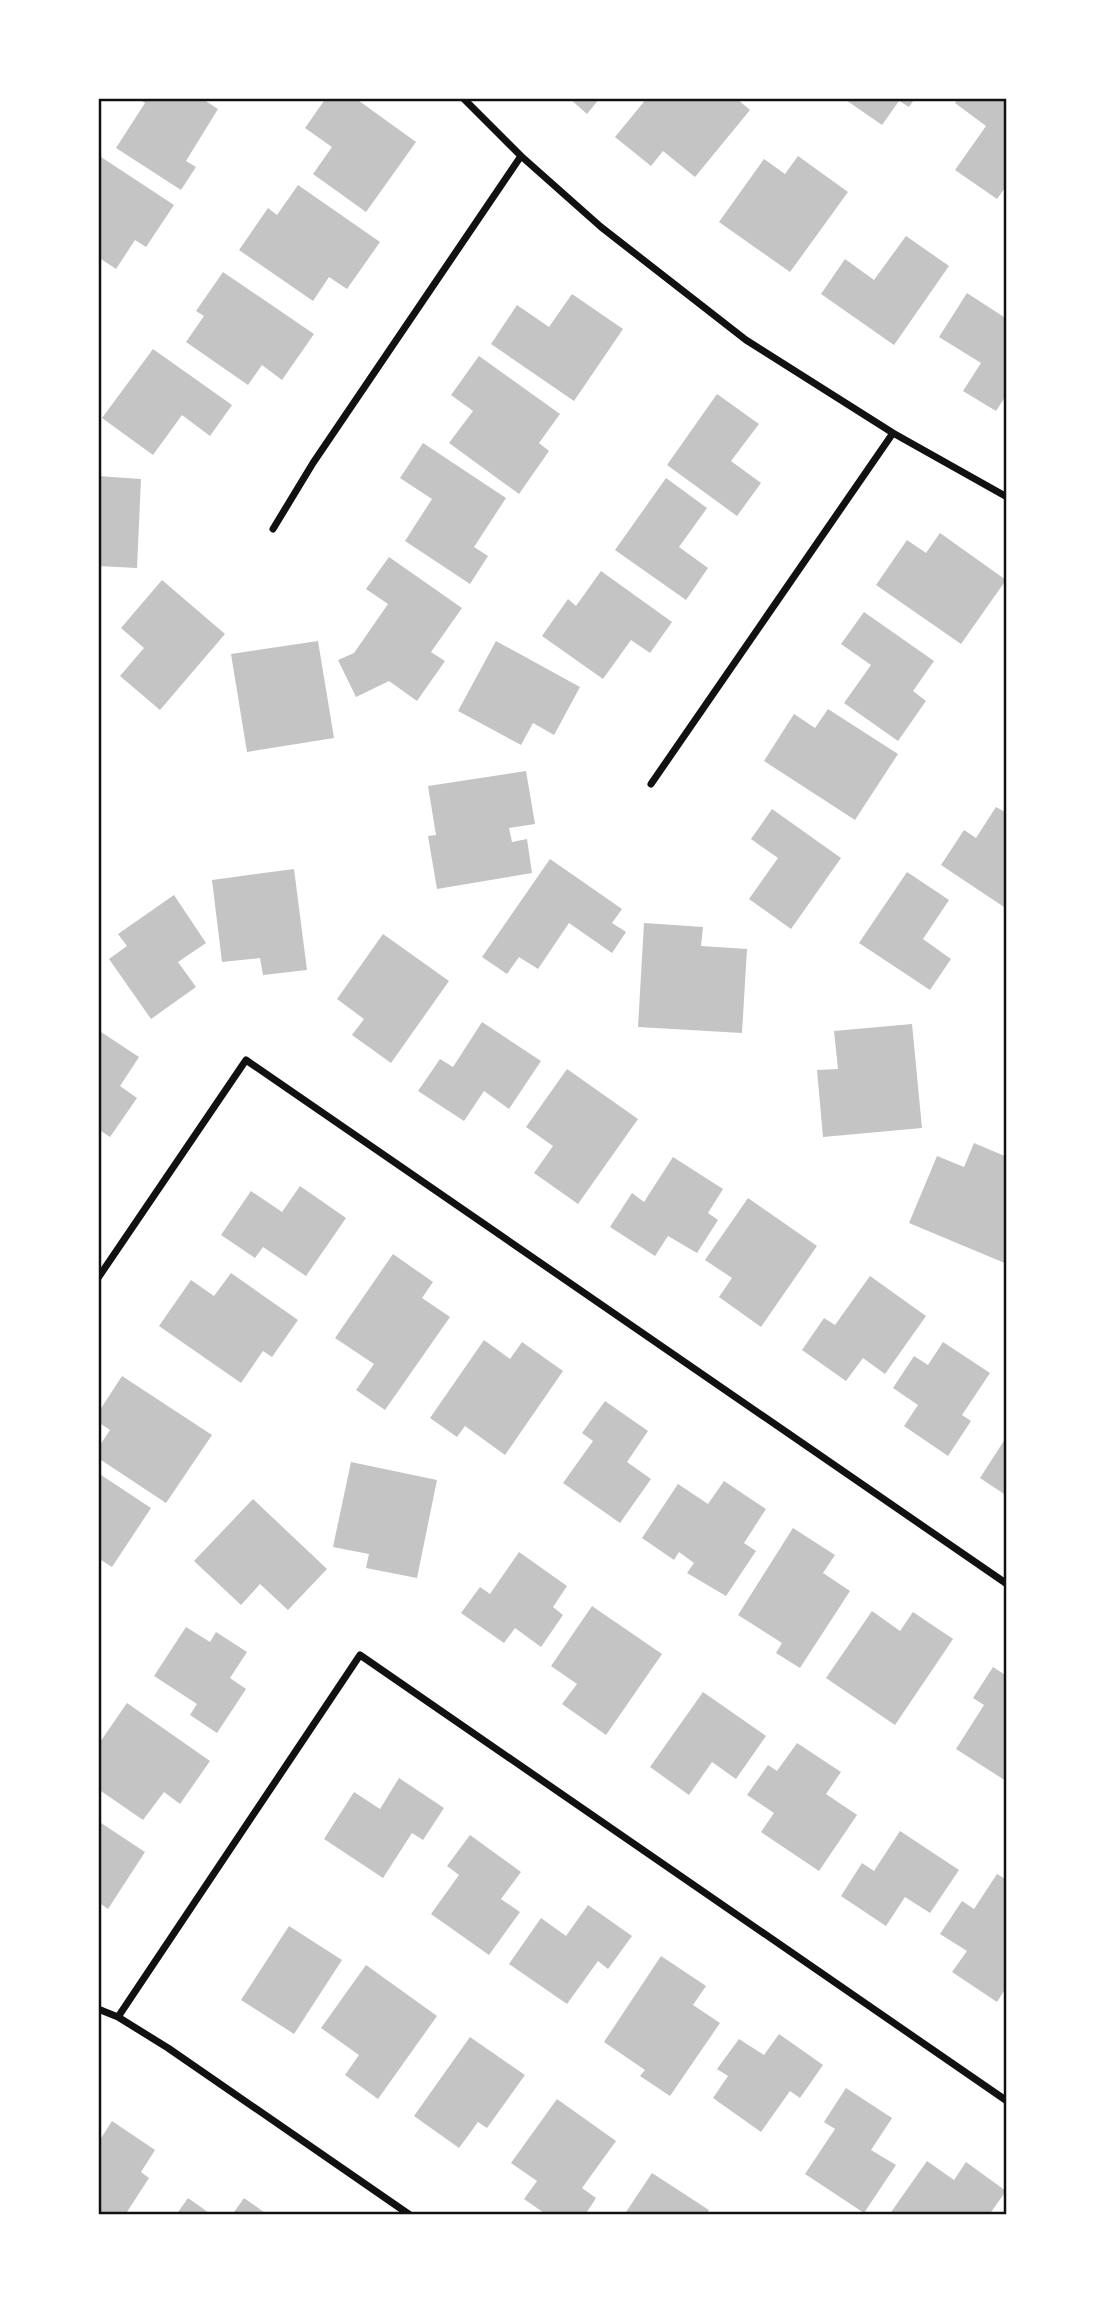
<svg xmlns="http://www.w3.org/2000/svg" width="1105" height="2313" viewBox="0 0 1105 2313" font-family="'Work Sans',sans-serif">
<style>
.building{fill:#c4c4c4}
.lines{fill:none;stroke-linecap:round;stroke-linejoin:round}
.minor{stroke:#111;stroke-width:7}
.neatline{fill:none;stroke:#111;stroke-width:2.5}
</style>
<rect width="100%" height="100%" fill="#fff"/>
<path class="building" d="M137,98h64l17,11 -32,52 10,6 -15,23 -65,-42 29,-45z
M326,98h29l61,44 -50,70 -53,-38 19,-27 -27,-19z
M569,98h31l-13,16z
M647,98h89l14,12 -55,67 -32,-26 -12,15 -36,-29z
M843,98h72l-6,9 -10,-6 -17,24z
M958,98h49v87l-10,14 -42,-29 31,-44 -31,-23z
M98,155l76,50 -28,42 -11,-7 -19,29 -18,-12z
M798,156l50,36 -58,80 -71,-50 45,-63 21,15z
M298,185l82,57 -33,47 -18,-12 -16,24 -74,-51 29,-42 9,7z
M906,236l43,30 -55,79 -73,-51 24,-35 29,21z
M223,272l91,62 -32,46 -20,-15 -14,20 -62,-43 18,-26 -8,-5z
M967,293l40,26v75l-11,17 -33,-20 18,-28 -42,-26z
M572,294l51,35 -49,72 -83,-57 26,-39 32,22z
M153,349l79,56 -22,31 -28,-21 -29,40 -51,-37z
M479,356l81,58 -21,29 10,8 -30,43 -70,-51 24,-32 -22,-16z
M717,394l42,30 -28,37 30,22 -24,33 -70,-51z
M423,443l83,55 -32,49 14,9 -18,28 -65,-43 27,-42 -32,-21z
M98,476l43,3 -4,89 -39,-2z
M666,478l41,30 -28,39 29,21 -22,32 -71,-50z
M940,533l66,47 -45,64 -85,-59 31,-45 19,13z
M389,557l73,51 -31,44 14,9 -28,40 -28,-20 -33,16 -18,-37 16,-7 34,-49 -22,-15z
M601,571l71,51 -22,31 -19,-13 -28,39 -61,-43 26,-37 8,7z
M162,580l63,54 -65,76 -40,-34 24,-28 -23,-20z
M864,612l70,49 -21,30 13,10 -28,40 -54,-38 27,-38 -30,-21z
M318,641l16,97 -87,14 -16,-98z
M496,641l84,46 -26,48 -21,-12 -12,22 -63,-34z
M828,709l70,45 -43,66 -91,-59 30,-47 21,14z
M526,771l9,53 -26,4 3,14 15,-3 5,34 -95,16 -9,-53 8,-1 -8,-49z
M996,807l11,6v90l-3,4 -63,-42 23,-35 12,8z
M772,809l69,49 -50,71 -42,-30 29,-41 -27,-19z
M550,859l72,50 -10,14 14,9 -14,21 -43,-30 -31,46 -19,-12 -12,17 -25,-17z
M294,869l13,101 -44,5 -3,-17 -38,4 -10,-82z
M907,872l42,28 -26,39 28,20 -21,31 -71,-47z
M174,895l32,48 -28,19 18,25 -45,32 -42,-60 18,-13 -9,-12z
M644,923l59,4 -2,19 46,3 -5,84 -104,-6z
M383,934l66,47 -58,82 -39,-28 12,-16 -27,-20z
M482,1022l59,39 -32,48 -25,-18 -20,30 -46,-30 22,-32 13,8z
M912,1024l10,104 -99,9 -6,-67 21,-1 -4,-38z
M98,1030l41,27 -19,29 17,12 -27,39 -12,-8z
M567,1069l71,50 -60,85 -44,-31 19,-27 -27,-19z
M974,1143l33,14v107l-98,-41 28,-67 27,11z
M673,1157l50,32 -15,24 10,7 -21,33 -29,-17 -13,20 -45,-29 22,-34 12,9z
M300,1186l46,32 -40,58 -43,-29 -8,11 -34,-23 30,-44 31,21z
M748,1198l69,48 -56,81 -42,-30 13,-19 -27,-18z
M393,1254l40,28 -11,16 28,19 -65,93 -29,-20 18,-26 -39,-26z
M231,1273l67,47 -26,37 -9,-6 -22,32 -82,-57 32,-46 23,16z
M870,1276l56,40 -41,58 -22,-16 -17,23 -44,-31 22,-32 11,7z
M484,1340l26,19 12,-17 41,29 -58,84 -40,-29 -8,11 -27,-19z
M943,1342l47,31 -28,42 9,6 -23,35 -44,-30 14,-21 -25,-17 21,-32 14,9z
M122,1376l90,59 -46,68 -68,-45v-10l12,-18 -12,-8v-9z
M605,1401l43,30 -21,31 24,17 -31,44 -57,-40 30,-42 -11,-8z
M1007,1436v60l-27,-18z
M351,1462l86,18 -20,98 -51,-10 3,-14 -36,-7z
M98,1473l53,35 -39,59 -14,-9z
M724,1481l42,28 -22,34 12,8 -30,45 -39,-23 7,-10 -15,-11 -5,8 -32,-22 36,-54 30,20z
M253,1499l74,70 -39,41 -28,-26 -19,21 -47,-44z
M793,1528l42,27 -12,18 27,18 -50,77 -24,-15 6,-10 -44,-28z
M519,1552l48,34 -14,21 10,8 -22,32 -26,-19 -11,15 -43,-30 19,-26 10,7z
M592,1606l70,48 -56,81 -44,-31 15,-20 -26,-18z
M872,1611l28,20 13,-19 40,27 -58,86 -69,-47z
M186,1627l24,15 6,-10 31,20 -17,26 16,11 -29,44 -27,-18 7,-11 -43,-28z
M993,1667l14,9 -1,105 -50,-32 28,-44 -11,-7z
M703,1692l63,44 -30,43 -24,-17 -23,33 -39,-28z
M127,1703l83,58 -30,43 -16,-12 -21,28 -45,-31v-44z
M797,1743l44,29 -15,22 31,21 -38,56 -58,-39 13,-19 -27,-18 21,-30 9,6z
M399,1778l45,30 -21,32 -11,-7 -29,45 -59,-39 30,-47 26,17z
M98,1821l47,31 -37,57 -10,-7z
M900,1831l59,39 -29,43 -25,-16 -19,29 -45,-30 21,-33 12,8z
M470,1835l51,37 -20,27 19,13 -31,43 -58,-41 28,-39 -12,-9z
M997,1874l10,6v106l-10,16 -45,-30 15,-21 -27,-17 22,-33 12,8z
M588,1905l44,31 -24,33 -10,-8 -31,43 -58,-40 32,-46 25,18z
M289,1926l53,34 -48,74 -53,-34z
M661,1956l45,30 -13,19 27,18 -50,73 -30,-20 5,-6 -41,-28z
M366,1965l71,51 -59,83 -33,-24 14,-20 -38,-27z
M779,2034l44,31 -23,33 -10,-7 -29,41 -48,-34 15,-22 -11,-7 22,-30 25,16z
M470,2037l55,38 -38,53 -9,-6 -19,26 -45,-32z
M846,2088l46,30 -21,32 25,15 -32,48 -59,-39 30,-45 -11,-7z
M557,2099l59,42 -34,47 14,10 -11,17h-38l-23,-16 13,-18 -26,-18z
M112,2121l43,29 -14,22 8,6 -24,37h-27v-72z
M927,2161l27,19 12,-18 40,29 -17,24h-100z
M652,2173l57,37 -3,5h-82z
M188,2198l24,17h-36z
M244,2198l24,17h-36z"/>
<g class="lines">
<path class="minor" d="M463,98l58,58 80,71 145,113 147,93 114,64
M273,529l40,-66 208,-307
M651,784l242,-351
M98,1278l148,-218 761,524
M98,2009l20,8 50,31 242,167
M118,2017l242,-362 647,446"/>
</g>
<rect width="1105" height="2313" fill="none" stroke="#ffffff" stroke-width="200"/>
<rect x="100" y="100" width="905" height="2113" class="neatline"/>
</svg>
